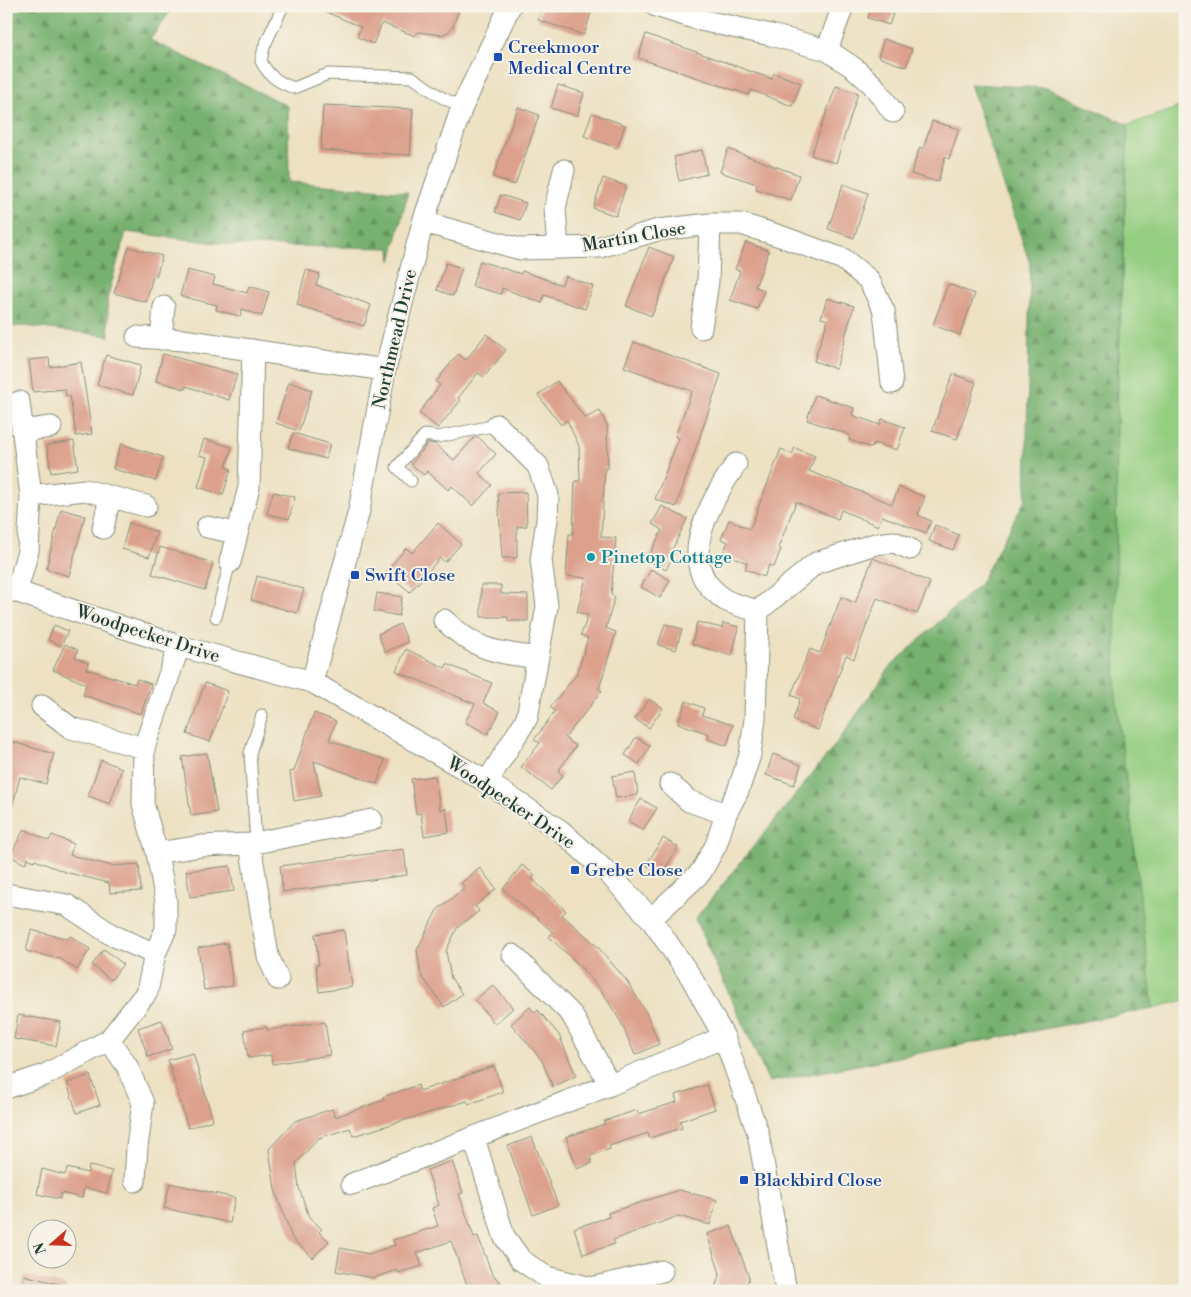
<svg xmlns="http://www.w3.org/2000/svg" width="1191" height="1297" viewBox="0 0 1191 1297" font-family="'Libre Bodoni',serif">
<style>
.green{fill:#94ce81;stroke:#5a865a}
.forest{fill:url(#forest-firs);stroke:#4b7752}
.building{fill:#dca08c}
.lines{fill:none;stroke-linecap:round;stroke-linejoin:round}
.lane-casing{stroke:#868f7b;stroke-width:13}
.street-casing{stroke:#868f7b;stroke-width:23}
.lane{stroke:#fff;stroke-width:11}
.street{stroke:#fff;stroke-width:21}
.transit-dot{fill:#1a4fb4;stroke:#f7f3e8;stroke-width:2}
.culture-dot{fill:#0f9aa8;stroke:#f7f3e8;stroke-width:2}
.labels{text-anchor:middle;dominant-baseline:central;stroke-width:4;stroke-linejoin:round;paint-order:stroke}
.transit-label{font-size:18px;fill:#164399;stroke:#f7f3e8;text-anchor:start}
.street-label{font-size:18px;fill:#1f3d34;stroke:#f7f3e8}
.culture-label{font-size:18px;fill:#0d838f;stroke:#f7f3e8;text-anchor:start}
</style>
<defs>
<pattern id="forest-firs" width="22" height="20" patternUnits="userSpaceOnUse" patternTransform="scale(1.25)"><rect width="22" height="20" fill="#77b16f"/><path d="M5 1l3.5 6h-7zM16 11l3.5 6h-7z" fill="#61915c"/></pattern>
</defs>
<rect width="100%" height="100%" fill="#f7f3e8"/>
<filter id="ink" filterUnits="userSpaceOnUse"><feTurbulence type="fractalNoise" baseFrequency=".02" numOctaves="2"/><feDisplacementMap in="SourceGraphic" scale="10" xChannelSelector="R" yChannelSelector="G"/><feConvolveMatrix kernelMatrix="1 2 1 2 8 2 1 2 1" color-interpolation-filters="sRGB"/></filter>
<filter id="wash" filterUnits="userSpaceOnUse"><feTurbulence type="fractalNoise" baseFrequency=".0096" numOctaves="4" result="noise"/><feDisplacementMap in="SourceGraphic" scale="20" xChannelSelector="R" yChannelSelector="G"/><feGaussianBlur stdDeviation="1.12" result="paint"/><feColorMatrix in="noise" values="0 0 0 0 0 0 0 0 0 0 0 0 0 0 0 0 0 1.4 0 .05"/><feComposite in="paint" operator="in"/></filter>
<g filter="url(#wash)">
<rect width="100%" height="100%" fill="#ede1c2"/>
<path class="green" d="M1185,105v895l-32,8 -38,-321 2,-274 11,-288z"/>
<path class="forest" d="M27,6h147l-24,34 138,66 1,76 119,10 -17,69 -1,-13 -156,-3 -108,-13 -19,67 2,37 -84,-10 -19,1v-310z
M970,84l77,4 81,37 -11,273 -2,289 38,321 -384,74 -74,-163 138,-171 58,-82 88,-81 47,-87 4,-234z"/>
<g id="blocks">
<path class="building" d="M312,6h148l-7,20 -5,6 -7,3 -23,-3 -3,4 -33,-13 -9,21 -16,-7 4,-10z
M542,6h39l11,4 -8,25 -46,-15z
M872,6h24l-7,19 -21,-7z
M646,34l126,45 2,-6 27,10 -9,23 -41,-16 -2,5 -111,-37z
M884,39l28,10 -6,18 -28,-10z
M558,85l26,8 -7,23 -26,-8z
M836,86l22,7 -22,70 -25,-8z
M323,105l90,4 -3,46 -89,-5z
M518,107l21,8 -24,70 -22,-8z
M592,113l33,12 -8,23 -33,-12z
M932,121l27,8 -10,30 -4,-2 -7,25 -27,-8 9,-27 3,2z
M728,149l71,26 -8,25 -35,-11 1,-5 -37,-12z
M702,150l5,24 -28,7 -5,-24z
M603,178l23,8 -10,30 -23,-8z
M843,184l25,9 -14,45 -26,-9z
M501,195l25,8 -6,17 -25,-8z
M746,242l23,9 -14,36 9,3 -7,19 -27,-9 10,-29 -5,-2z
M129,247l33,9 -6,21 -3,-1 -7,26 -32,-9z
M649,247l25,10 -22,59 -26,-10z
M480,261l41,13 1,-3 40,14 3,-9 28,10 -8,23 -41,-14 -2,8 -40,-15 -1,6 -29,-8z
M446,263l16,5 -9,28 -16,-6z
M187,270l28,7 -2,7 34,9 2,-7 20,6 -7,24 -20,-7 -2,7 -24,-6 1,-5 -37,-9z
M306,270l14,4 -4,11 55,20 -7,21 -67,-21z
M948,284l27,10 -15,41 -27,-10z
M827,298l27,8 -18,63 -22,-8 14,-41 -7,-2z
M486,334l20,16 -22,27 -6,-4 -20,25 3,2 -23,28 -19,-15 21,-28 -4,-3 22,-28 8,6z
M634,342l87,32 -45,133 -21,-8 24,-61 -4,-1 17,-46 -68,-24z
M163,354l74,20 -8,26 -43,-14 -1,3 -29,-8z
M106,355l35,10 -8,30 -36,-10z
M49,358l1,9 31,-5 11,72 -16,2 -6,-40h-4l-1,-7 -32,3 -4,-32z
M953,374l23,8 -19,57 -25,-8z
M557,381l28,37 15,-7 7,15 1,42h-3l-4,69 15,1 -5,57 4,1 -9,32 10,4 -17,57 3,2 -37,47 11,8 -18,25 5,4 -12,15 -30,-23 19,-24 -6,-3 21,-29 -5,-4 27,-33 11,-36 -7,-3 7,-20 -11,-3 9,-34 -20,-2 3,-42h4l2,-53h5l-1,-35 -12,-26 -6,5 -23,-30z
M289,382l23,8 -13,41 -23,-8z
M815,395l39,13 -2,7 28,10 2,-6 23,8 -8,23 -23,-7 -2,5 -23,-8 1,-5 -43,-15z
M293,433l37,11 -4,15 -38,-11z
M475,437h3l18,17 -17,19 13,12 -19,21 -21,-20 -4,4 -21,-19 -3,4 -13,-11 17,-21 7,1 19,16z
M204,439l28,8 -6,20 5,2 -8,26 -25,-8 9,-30 -8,-2z
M74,441l4,28 -27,4 -4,-28z
M121,444l42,13 -7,24 -43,-12z
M795,448l20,8 -6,15 83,33 7,-17 26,10 -7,18 13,6 -5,12 -44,-17 -4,10 -37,-16 -3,9 -42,-17 -18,46 3,1 -7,18 -5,-2 -5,12 -19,-8 2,-6 -24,-10 5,-11 -7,-3 8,-19 21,9 31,-80 11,5z
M273,492l22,5 -6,22 -22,-5z
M526,492l1,34 -10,1v31h-15l-4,-65z
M662,506l25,13 -15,31 3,1 -9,19 -19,-10 15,-30 -10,-6z
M61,509l24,7 -16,60 -23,-7z
M129,523l28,9 -8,25 -27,-8z
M438,523l23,21 -16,18 -5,-4 -30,34 -24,-20 20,-24 6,5z
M935,525l24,10 -6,15 -24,-9z
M160,547l53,16 -8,27 -53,-16z
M873,558l57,24 -13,32 -40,-16 -23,61 -8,-4 -28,75 -25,-10 7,-21 -9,-4 19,-46 10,4 21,-56 14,6z
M651,569l19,11 -10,18 -19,-11z
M257,576l47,13 -7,24 -46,-13z
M481,585h20v9l27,1v26h-20v-4h-27z
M377,593l25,4 -3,19 -25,-5z
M697,622l25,6 1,-5 16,4 -7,29 -40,-12z
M400,624l8,18 -23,10 -7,-18z
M665,624l17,5 -6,21 -18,-5z
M54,625l14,6 -7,15 -13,-6z
M65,644l13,6 -3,7 13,6 -2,6 49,15 2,-5 14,5 -10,30 -58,-19 3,-11 -33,-14z
M406,649l39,19 2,-4 45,19 -9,20 17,9 -12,22 -23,-12 10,-18 -79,-33z
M205,683l23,8 -18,51 -23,-8z
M649,699l14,9 -14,20 -14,-9z
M686,701l18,7 -2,7 31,10 -6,21 -19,-7 1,-5 -31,-11z
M314,713l22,8 -7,19 56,20 -8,24 -63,-23 7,35 -27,5 -4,-29 4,-1z
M636,737l14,9 -11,18 -14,-9z
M6,740l48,14 -8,30 -26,-7 -9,34 -5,-1z
M207,753l10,59 -26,4 -9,-59z
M773,754l28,11 -7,20 -28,-10z
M101,760l21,8 -12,36 -22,-8z
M635,772l3,23 -22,3 -4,-22z
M435,776l5,34 6,-1 3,23 -25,4 -3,-23 -5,1 -5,-35z
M641,799l16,9 -14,22 -15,-9z
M24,829l25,12 3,-6 22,9 -4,11 42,11 27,-2 2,27 -31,2 -1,-10 -44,-11 -30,-12 -1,1 -6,-3 -3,6 -15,-8z
M663,838l15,9 -16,27 -16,-9z
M404,849l3,26 -124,17 -3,-26z
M522,865l13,10 -3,4 34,32 -4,4 34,30 31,36 19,31 13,32 -24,11 -13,-31 -21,-34 -23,-26 -29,-27 4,-5 -50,-43z
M230,866l4,25 -44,6 -4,-26z
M480,868l16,21 -21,17 4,5 -22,17 -11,23 5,27 11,16 -18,13 -23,-32 -4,-25 20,-40 28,-22 -4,-5z
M31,930l37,9 2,-3 20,13 -13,21 -16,-11 -35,-8z
M344,930l8,57 -33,5 -3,-27h3l-4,-31z
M227,943l6,43 -29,4 -6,-42z
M104,949l19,15 -12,16 -19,-15z
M493,985l20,23 -18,16 -20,-24z
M530,1007l5,6 3,-3 21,25 17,41 -23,11 -12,-28 -30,-35z
M18,1015l43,7 -5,24 -42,-7z
M162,1020l10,29 -24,8 -10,-29z
M325,1022l5,33 -58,9 -1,-9 -23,3 -4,-28 23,-3v3z
M193,1053l20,67 -25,8 -20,-68z
M494,1066l9,26 -34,12 -2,-3 -114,35 -3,-8 -31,10 -23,25 3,25 10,29 13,12 -3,3 10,9 -16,17 -21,-20 -17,-48 -6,-41 26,-28 37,-12 3,8 49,-17 -1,-3 35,-12 2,6z
M90,1075l10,30 -23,8 -10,-30z
M707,1085l8,24 -35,12 2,7 -33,10 -1,-5 -39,13 1,3 -20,7 2,7 -15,6 -11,-32 39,-13 -1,-3 33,-11 1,4 39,-12 -2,-7z
M532,1137l26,68 -25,10 -25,-69z
M452,1161l11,32 -4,1 15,43 4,-1 14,38 17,17h-35l-7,-6 -16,-44 -34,12 5,13 -24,7 -1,-3 -24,8 -37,-7 4,-23 29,6 26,-9 -2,-5 45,-14 -6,-18 7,-3 -12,-35z
M89,1166l23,5 -5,22 -23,-5 -2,10 -21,-5 -1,6 -23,-5 5,-25 23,6 2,-7 21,5z
M170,1183l65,15 -5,25 -66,-15z
M679,1190l38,10 -7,25 -31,-9 -66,24 2,4 -32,10 -9,-26 35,-11 -1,-4z
M731,1226l18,52 -5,13h-30l6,-18 -13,-39z
M24,1275l42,11v5h-46z"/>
</g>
</g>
<g filter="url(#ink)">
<use href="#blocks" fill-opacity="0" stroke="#868f7b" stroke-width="1"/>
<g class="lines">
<g class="lane-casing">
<path id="lane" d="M283,6l-19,41 -3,14c7,15 17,21 33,27l34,-14 84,3 29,20 21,10
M411,481l-14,-14 28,-32 13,2 59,-12
M216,617l14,-55
M256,842l-6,-89 12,-38"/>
</g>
<g class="street-casing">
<path id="street" d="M656,6l44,14 71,15 56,15 27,18 19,17 20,27
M827,50l16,-44
M423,222l97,27 80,-2 58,-17 52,-6h31l39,12 63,23 26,21 15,31 8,72
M558,248l-3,-40 9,-38
M701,328l7,-46 2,-58
M137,337l46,3 202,30
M161,339l3,-32
M22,431l29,-4
M31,496l54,-6 61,16
M207,527l29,6
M103,528l7,-31
M230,562l19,-75 4,-137
M6,588l173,58 133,36 175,100 74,49 49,44 41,44 40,58 33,60 34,96 28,158
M17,590l11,-39 3,-55 -12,-94
M758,611l58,-48 59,-19 19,-2 16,7
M444,620c32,31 51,32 94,38
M312,682l47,-171 26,-141 38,-148 39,-115 48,-101
M42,706l29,22 73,20
M487,782l40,-64 20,-112 -6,-46 6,-40 1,-25 -10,-29 -41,-41
M670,784l19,17 37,13
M250,844l18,112 10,23
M157,853l44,-7 49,-2 122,-24
M6,894l61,11 45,30 43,19
M651,919l50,-47 15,-27 10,-31 12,-23 12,-36 5,-36 3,-108c-11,-3 -23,-6 -33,-11 -4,-2 -8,-7 -12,-10 -36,-34 1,-94 23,-126
M513,955l59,60 38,70
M109,1040l18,26 16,37 -6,44 -2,34
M6,1088l39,-13 64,-35 38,-48 8,-38 11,-25v-28l-9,-48 -14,-49 1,-56 35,-102
M474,1138l30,98 17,24 25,17 46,11 70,-17
M352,1184l258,-99 114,-48"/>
</g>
<use href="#lane" class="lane"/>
<use href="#street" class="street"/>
</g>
</g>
<g class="transit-dot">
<rect x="493" y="52" width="10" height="10" rx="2.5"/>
<rect x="350" y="570" width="10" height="10" rx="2.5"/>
<rect x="570" y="865" width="10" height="10" rx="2.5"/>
<rect x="739" y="1175" width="10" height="10" rx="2.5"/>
</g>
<circle class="culture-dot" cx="591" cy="557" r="5"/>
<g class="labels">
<g class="transit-label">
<text x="508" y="47">Creekmoor<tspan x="508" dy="21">Medical Centre</tspan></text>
<text x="365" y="575">Swift Close</text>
<text x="585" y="870">Grebe Close</text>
<text x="754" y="1180">Blackbird Close</text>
</g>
<g class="street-label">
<text transform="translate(634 237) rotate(-10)">Martin Close</text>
<text transform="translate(395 339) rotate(-77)">Northmead Drive</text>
<text transform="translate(148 634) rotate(18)">Woodpecker Drive</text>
<text transform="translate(511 803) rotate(34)">Woodpecker Drive</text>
</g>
<g class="culture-label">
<text x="601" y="557">Pinetop Cottage</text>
</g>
</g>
<rect width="1191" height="1297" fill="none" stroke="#f7f3e8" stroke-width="25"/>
<g transform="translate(52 1244) rotate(250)"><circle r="24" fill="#f7f3e8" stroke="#a1aaa0"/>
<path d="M0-4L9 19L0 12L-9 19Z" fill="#c8321e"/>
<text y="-8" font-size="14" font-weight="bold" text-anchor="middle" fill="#1f3d34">N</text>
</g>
</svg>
